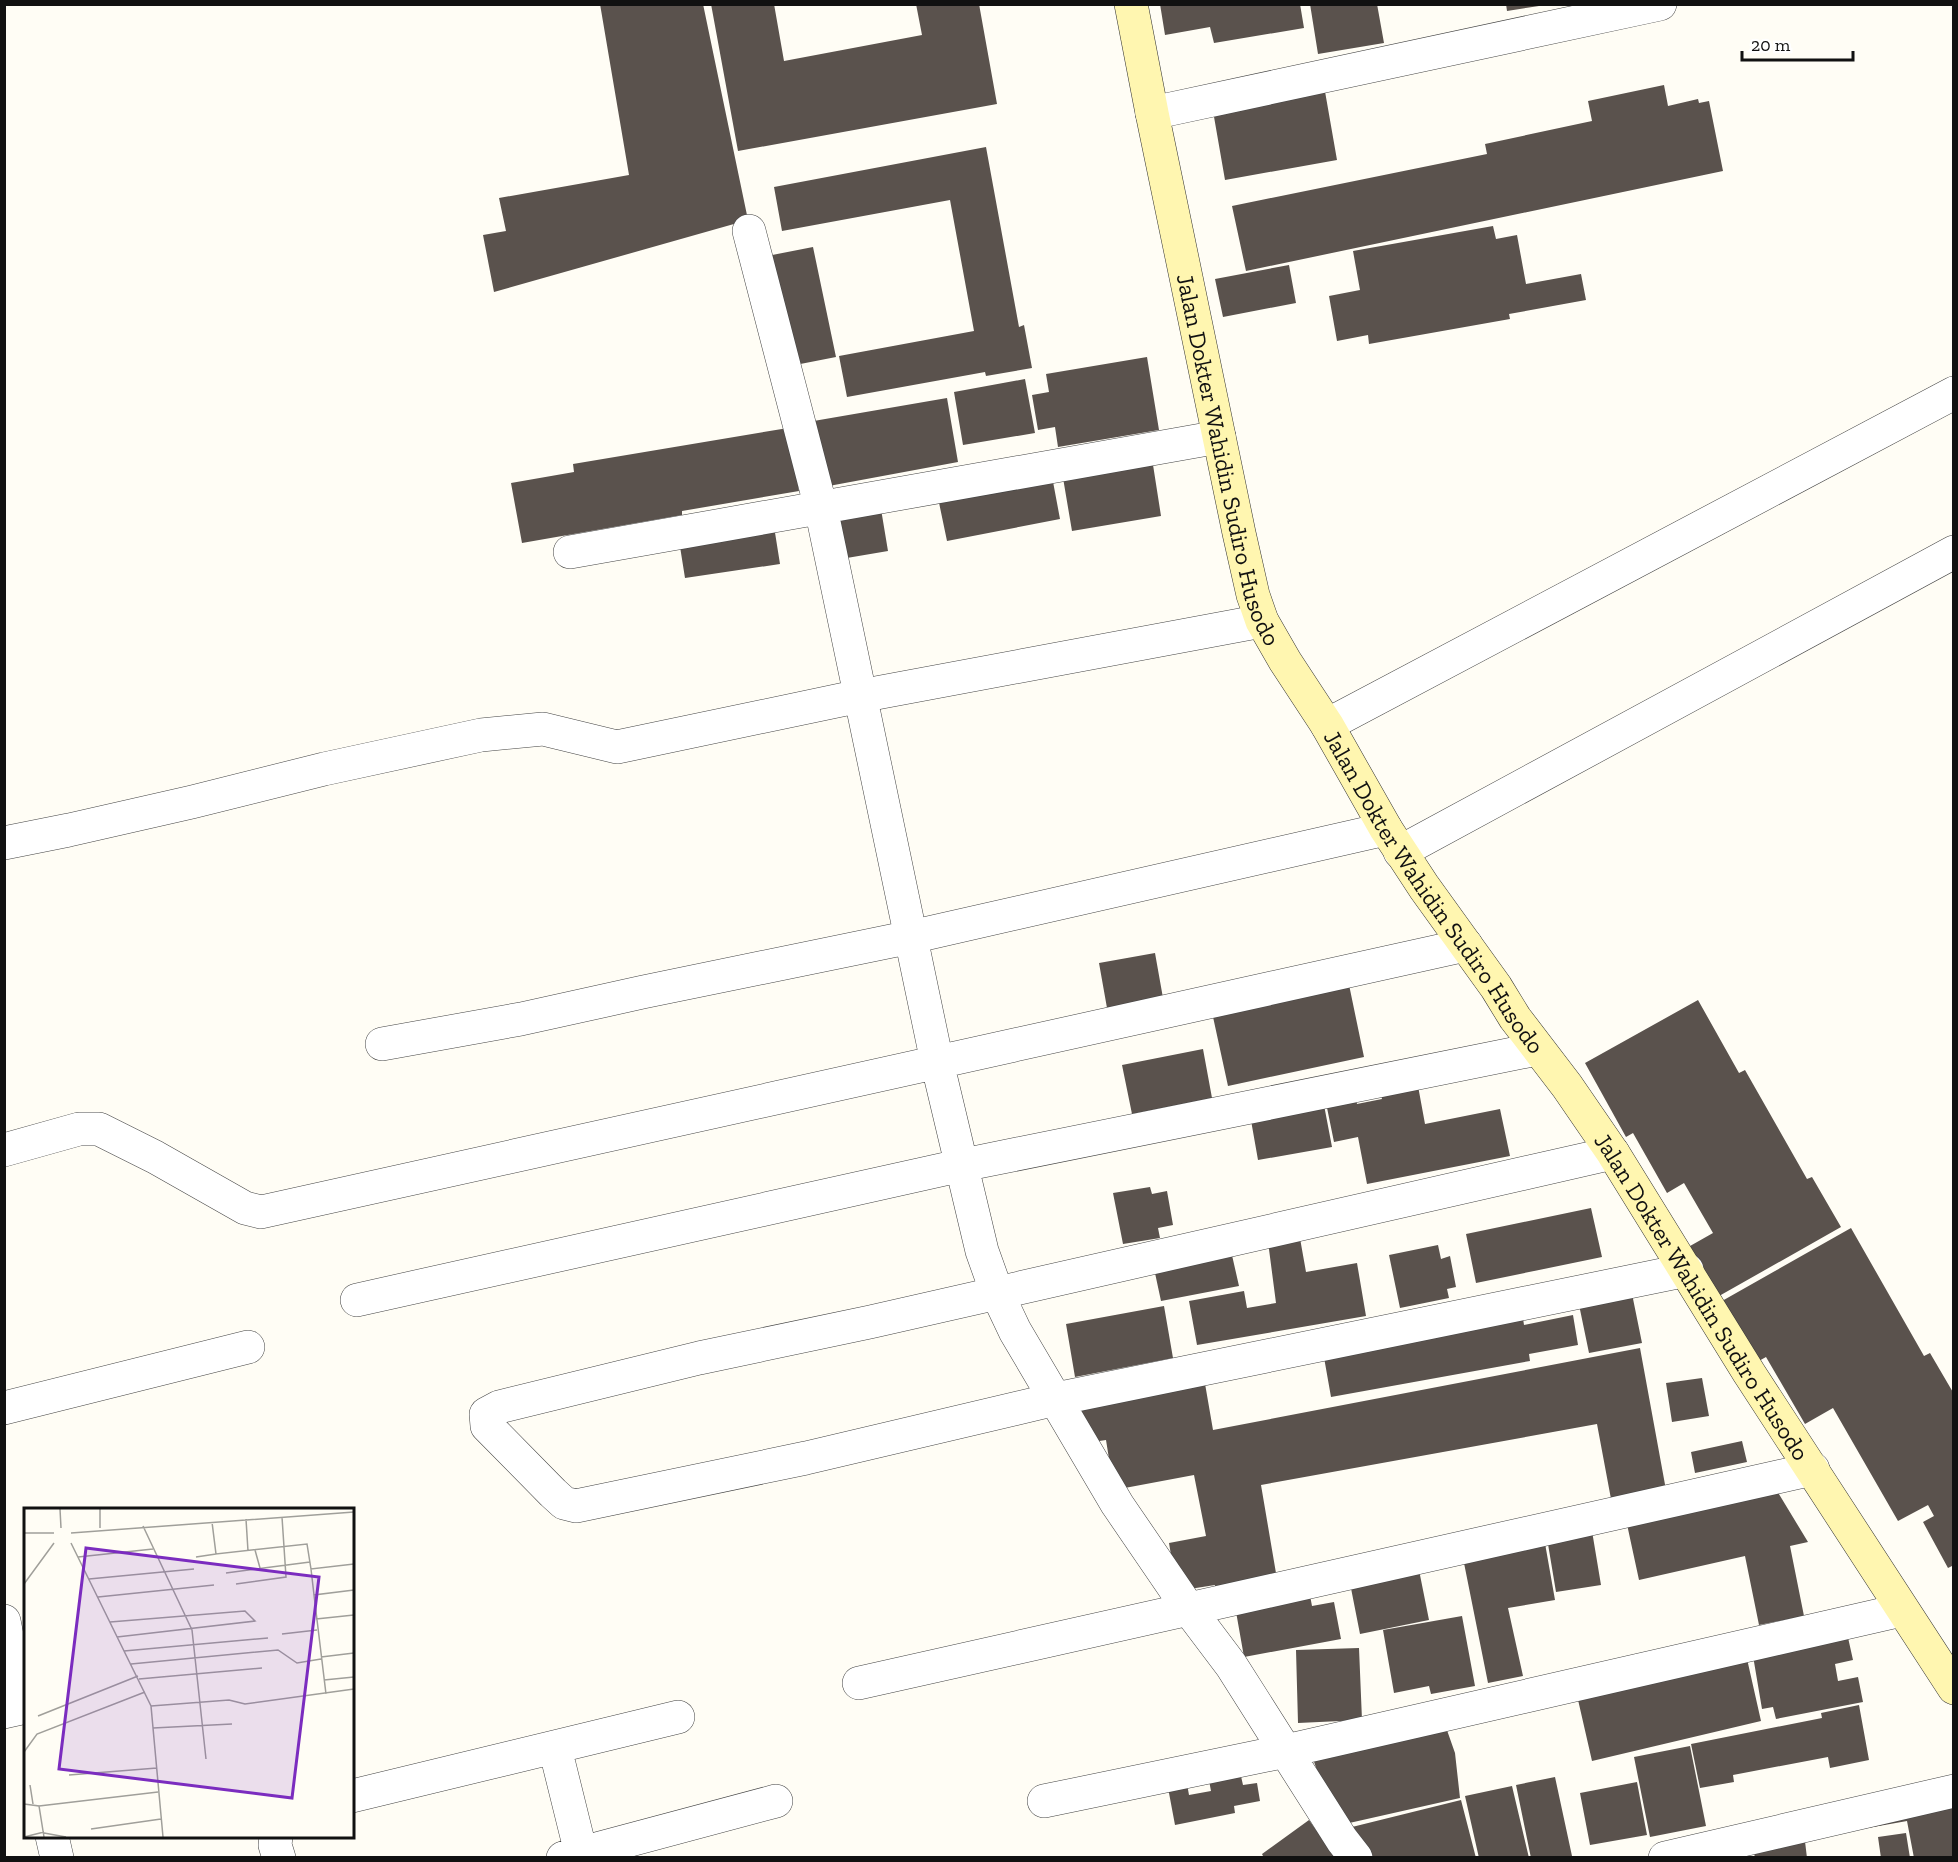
<svg xmlns="http://www.w3.org/2000/svg" width="1958" height="1862" viewBox="0 0 1958 1862" font-family="'Zilla Slab',serif">
<style>
.building{fill:#5a524d}
.lines{fill:none;stroke-linecap:round;stroke-linejoin:round}
.minor-casing{stroke:#444;stroke-width:34}
.secondary-casing{stroke:#333;stroke-width:34}
.minor{stroke:#fff;stroke-width:33}
.secondary{stroke:#fff6b0;stroke-width:33}
.labels{text-anchor:middle;dominant-baseline:central;stroke-width:6;stroke-linejoin:round;paint-order:stroke}
.street-label{font-size:24px;fill:#111;stroke:#fff}
.inset-road{fill:none;stroke:#a09f9a;stroke-width:1.5}
.view{fill:#7b2cbf;fill-opacity:0.15;stroke:#7b2cbf;stroke-width:3}
.inset-edge{fill:none;stroke:#111;stroke-width:3}
</style>
<rect width="100%" height="100%" fill="#fffdf5"/>
<path class="building" d="M600,4h103l45,216 -254,72 -11,-57 23,-4 -7,-33 130,-23z
M711,4h63l10,57 138,-26 -6,-31h63l18,100 -259,47z
M1160,4h140l4,24 -90,15 -4,-16 -45,8z
M1310,4h67l7,39 -66,11z
M1506,4h32l1,2 -32,5z
M1323,80l14,80 -112,20 -12,-69z
M1664,85l4,21 30,-7 1,4 10,-2 14,70 -477,100 -14,-65 255,-52 -2,-10 107,-23 -4,-20z
M986,147l33,180 5,-2 8,43 -46,8 -1,-4 -138,25 -8,-41 135,-25 -24,-131 -168,31 -8,-44z
M1493,226l3,13 21,-4 9,49 55,-10 5,26 -77,14 1,5 -141,25 -1,-9 -31,6 -8,-45 31,-6 -7,-39z
M813,247l23,110 -51,10 -23,-110z
M1289,265l7,38 -73,14 -8,-38z
M1147,357l12,73 -101,17 -3,-20 -17,3 -6,-35 17,-3 -3,-18z
M1025,379l10,54 -72,12 -9,-53z
M947,398l11,64 -140,26 -16,-65z
M788,428l11,63 -117,20v4l-160,28 -11,-60 63,-11 -1,-8z
M1151,452l10,64 -89,15 -11,-65z
M1051,471l9,48 -113,22 -10,-48z
M880,503l8,48 -53,9 -8,-48z
M773,520l7,44 -95,14 -7,-44z
M1155,953l8,45 -56,10 -8,-45z
M1347,975l17,82 -136,29 -18,-83z
M1698,1000l41,73 6,-3 62,109 5,-2 29,50 -129,73 -29,-50 30,-17 -29,-50 -17,10 -34,-60 -7,4 -41,-74z
M1203,1049l9,49 -80,16 -10,-49z
M1416,1075l9,49 75,-15 10,47 -143,28 -9,-47 -24,5 -10,-49 30,-5 3,16 25,-5 -4,-17z
M1324,1105l8,42 -74,13 -9,-51z
M1150,1187l2,7 15,-3 6,34 -15,3 2,10 -37,6 -10,-51z
M1591,1208l11,49 -126,26 -10,-49z
M1298,1227l8,45 51,-9 9,53 -169,29 -8,-44 55,-10 3,17 29,-5 -9,-69z
M1851,1228l73,128 6,-3 24,41v171l-6,3 -25,-46 11,-6 -6,-11 -30,16 -65,-113 -28,16 -39,-67 -9,5 -35,-61z
M1229,1242l10,44 -78,15 -9,-42z
M1438,1245l3,14 9,-3 6,31 -9,2 2,9 -49,10 -11,-53z
M1630,1284l12,59 -53,10 -12,-58z
M1521,1305l3,20 49,-10 5,30 -49,9 1,7 -199,36 -9,-51z
M1164,1306l9,52 -98,19 -9,-53z
M1640,1348l26,142 -55,9 -14,-75 -336,61 16,94 -62,11v-5l-38,6 -8,-48 37,-7 -12,-61 -80,15 -8,-50 -20,3 -8,-48 125,-23 10,58z
M1702,1378l7,38 -37,6 -6,-39z
M1742,1441l5,21 -52,11 -4,-21z
M1771,1481l37,61 -18,4 14,70 -45,9 -14,-69 -106,24 -14,-65z
M1592,1531l9,54 -45,7 -9,-54z
M1543,1532l12,68 -47,8 15,68 -35,7 -27,-135z
M1417,1560l12,60 -69,14 -12,-61z
M1308,1585l4,21 22,-4 7,37 -97,18 -9,-51z
M1462,1616l13,70 -44,8 -2,-8 -35,7 -11,-63z
M1845,1624l8,36 -18,4 3,17 20,-4 5,25 -87,17 -3,-12 -11,2 -10,-59z
M1359,1648l3,72 -64,3 -2,-73z
M1745,1650l16,71 -169,40 -16,-70z
M1859,1705l10,55 -39,8 -2,-11 -95,18 1,7 -34,6 -9,-44 131,-26 -1,-5z
M1442,1716l13,37 5,45 -124,28 -27,-79z
M1690,1746l16,80 -56,11 -16,-80z
M1238,1763l5,22 14,-2 3,18 -26,5 1,7 -60,12 -9,-48 19,-4 4,22 22,-4 -4,-21z
M1555,1777l17,79 -41,2 -15,-73z
M1637,1782l10,53 -57,10 -10,-52z
M1512,1786l17,72h-50l-14,-62z
M1954,1792v66h-40l-7,-37 -45,8 -3,-15z
M1461,1800l15,58h-116l-8,-31z
M1309,1820l27,38h-72l-2,-4z
M1804,1833l3,25h-52l-3,-16z
M1906,1833l4,25h-29l-3,-21z"/>
<g class="lines">
<g class="minor-casing">
<path id="minor" d="M1152,113l508,-109
M749,231l72,277 116,554 45,189 15,42 18,38 102,173 71,104 43,57 111,175 14,18
M570,552l649,-115
M1327,725l627,-332
M4,843l65,-13 123,-28 132,-33 157,-34 62,-6 74,18 243,-51 402,-75
M1400,852l554,-300
M382,1044l139,-25 122,-27 268,-55 475,-108
M4,1150l75,-21h20l56,28 90,51 16,4 1205,-267
M1613,1153l-743,169 -171,36 -200,49 -13,7 1,12 66,67 11,10 12,3 230,-48 250,-59 631,-129
M357,1300l606,-135 574,-116
M4,1408l244,-61
M4,1621l18,87 -18,4
M859,1683l954,-214
M555,1748l26,105
M352,1796l326,-79
M1044,1801l242,-50 616,-141
M52,1836l5,22
M276,1836l-1,9 4,13
M563,1858l213,-57
M1665,1858l289,-67"/>
</g>
<g class="secondary-casing">
<g id="secondary">
<path id="s1" d="M1131,4l21,109 87,420 14,62 9,26 23,40 42,64 59,104 38,58 72,100 19,31 52,68 46,67 136,220 205,315"/>
</g>
</g>
<use href="#minor" class="minor"/>
<use href="#secondary" class="secondary"/>
</g>
<g class="labels">
<g class="street-label">
<text stroke="none"><textPath href="#s1" startOffset="466">Jalan Dokter Wahidin Sudiro Husodo</textPath></text>
<text stroke="none"><textPath href="#s1" startOffset="952">Jalan Dokter Wahidin Sudiro Husodo</textPath></text>
<text stroke="none"><textPath href="#s1" startOffset="1438">Jalan Dokter Wahidin Sudiro Husodo</textPath></text>
</g>
</g>
<g transform="translate(24 1508)">
<rect width="330" height="330" fill="#fffdf5"/>
<path class="inset-road" d="M36,1l1,19M76,1v19M222,11l2,32M188,14l4,32 91,-10 4,25 43,-5M119,18l49,104 14,129M0,25h30M47,25l283,-21M47,35l80,163 12,131M231,42l5,18M54,49l75,-8M172,49l20,-3M287,61l3,26M202,65l84,-11M65,71l105,-10M0,76l30,-41M212,76l50,-7 -4,-60M74,89l116,-12M292,111l38,-4M86,114l135,-11 10,10 -138,16M258,126l35,-4M100,143l144,-13M297,149l33,-4M107,156l147,-14 19,13 24,-4M115,171l123,-11M300,172l30,-3M302,186l-12,-99 40,-5M127,198l78,-6 16,4 109,-15M14,208l100,-40M129,220l79,-4M0,244l13,-18 108,-42M45,267l88,-7M6,277l3,19M0,296l15,2 5,31M15,298l119,-14M67,321l70,-10M20,325l22,4M0,329l20,-5"/>
<path class="view" d="M62,40l233,29 -27,221 -233,-29z"/>
<rect width="330" height="330" class="inset-edge"/>
</g>
<rect width="1958" height="1862" fill="none" stroke="#111111" stroke-width="12"/>
<path d="M1742 51v9h111v-9" fill="none" stroke="#111111" stroke-width="3"/>
<text x="1751" y="51" font-size="18" fill="#111111" stroke="#ffffff" stroke-width="4.5" paint-order="stroke">20 m</text>
</svg>
